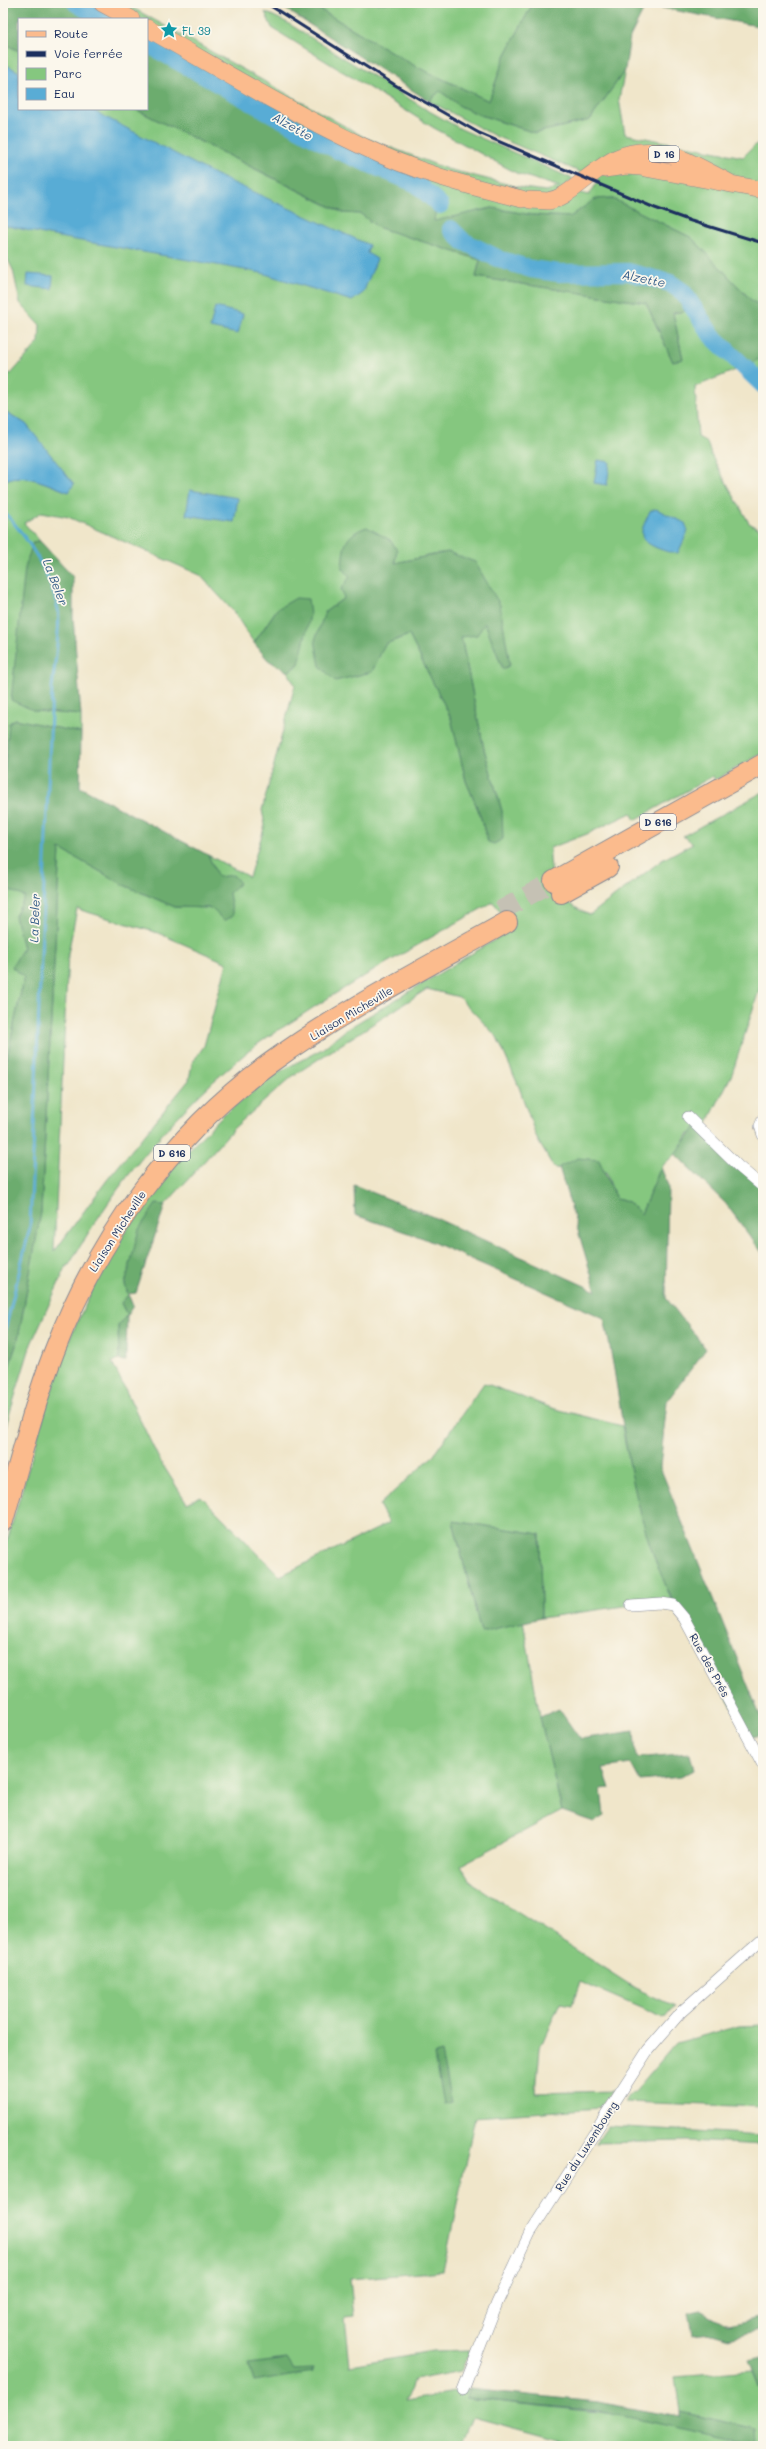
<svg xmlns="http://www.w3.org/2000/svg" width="766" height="2449" viewBox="0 0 766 2449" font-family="Mali,sans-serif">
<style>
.green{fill:#85c77f;stroke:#507b6e;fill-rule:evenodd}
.forest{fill:#6cac6e;stroke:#446e66}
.water{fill:#59acd5;stroke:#3a6e9a}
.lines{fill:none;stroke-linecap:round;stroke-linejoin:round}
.stream{stroke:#59acd5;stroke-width:3}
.river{stroke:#59acd5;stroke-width:18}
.highway-tunnel{stroke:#c5c1b4;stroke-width:20;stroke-dasharray:20 10;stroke-linecap:butt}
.street-casing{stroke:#868a94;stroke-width:12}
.primary-casing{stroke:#868a94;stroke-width:18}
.highway-casing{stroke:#868a94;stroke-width:22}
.street{stroke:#fff;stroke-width:11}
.primary{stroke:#fbbb8d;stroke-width:17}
.highway{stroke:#fbbb8d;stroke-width:20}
.rail{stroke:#1b2f5e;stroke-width:3}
.labels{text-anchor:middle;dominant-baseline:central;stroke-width:3.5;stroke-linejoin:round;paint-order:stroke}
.shield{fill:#fbf7ec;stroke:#5e6b89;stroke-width:1}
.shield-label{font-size:10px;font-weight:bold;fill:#1b2f5e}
.culture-label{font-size:11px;fill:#0d838f;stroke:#fbf7ec;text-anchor:start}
.street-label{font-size:11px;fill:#1b2f5e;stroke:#fbf7ec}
.water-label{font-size:12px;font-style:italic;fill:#315b88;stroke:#fbf7ec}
</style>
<rect width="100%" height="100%" fill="#fbf7ec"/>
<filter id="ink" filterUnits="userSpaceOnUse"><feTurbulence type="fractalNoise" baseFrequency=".025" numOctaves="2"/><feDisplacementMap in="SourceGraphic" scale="8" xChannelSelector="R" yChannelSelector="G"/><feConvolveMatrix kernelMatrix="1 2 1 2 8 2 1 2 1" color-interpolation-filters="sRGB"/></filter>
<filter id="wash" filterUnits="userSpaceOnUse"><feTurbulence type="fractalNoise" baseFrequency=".012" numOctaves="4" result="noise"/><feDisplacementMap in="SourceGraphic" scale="16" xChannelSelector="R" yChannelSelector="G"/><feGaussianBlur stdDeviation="0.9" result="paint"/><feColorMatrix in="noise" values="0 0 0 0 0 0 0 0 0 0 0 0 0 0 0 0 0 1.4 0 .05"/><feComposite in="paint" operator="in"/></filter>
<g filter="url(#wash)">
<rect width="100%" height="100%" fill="#f0e6ca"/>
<path class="green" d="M76,3h48l242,135 81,31 76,19 23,3 14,-4 -42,-13 -84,-46 -162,-100 -7,-16 21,10 138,86 37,21 112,50 -11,9 27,7 10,-15 -104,-44 -66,-35 11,-10 20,15 17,8 58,19 55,-13 35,-50 -6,29 6,35 118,23 13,-13 7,4v160l-12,-8 -59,-62 -81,-40 -16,1 -25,18 -38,-2 -40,-7 -59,14 -16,-38 -78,-33 -192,-107v-25h-44z
M309,3h224l-29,55 -15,43 -74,-35z
M3,43l16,8v58h116l208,104 18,1 16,13 103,33 -4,17 170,26 27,59 10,-3 -10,-46 20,-3 19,26 51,23v26l-20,-18 -48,20 3,50 9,5 4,13 38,68 14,8v222l-48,27 -2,-4 -78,44 -4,-7 -44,21 -37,14c-1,33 9,54 40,67l72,-55 31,-17 -10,-7 80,-44v186l-31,96 -29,58 -14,2 -14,20 -14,13 -20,47 -12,-12 -13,-3 -10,-27 -52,-4 -17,-29 -18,-52 -22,-50 -38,-40 -32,-8 -133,86 -60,53 -69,77h-9l-31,79 3,11 -7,8 6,12 -9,11 1,34 -7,2 47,97 28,44 14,-7 79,80 109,-53 -10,-18 53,-48 52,-74 68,25 70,18c11,63 28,120 51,179h-42l-90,13 -1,-84 -87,-13 28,111 42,-11 17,96 22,94 -101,54 11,18 163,105 39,18 -10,12 -84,-36 -8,22 -12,-2 -20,46 -4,45 76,-2 -12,17 -125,9 -32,154 -93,8 4,37 -9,1 5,48 82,-14 38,-1 -9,21 -47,9 -8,21 64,-12 -4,9 290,31 -76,-17 -5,-35 78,-6 10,24v51h-183l-107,-29 -12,29h-458v-891l43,-147 22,-66 29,-63 42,-70 40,-49 45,-46 53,-41 45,-24 25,-20 164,-99 -6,-13 -12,-15c-62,36 -125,70 -185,109 -17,12 -36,22 -53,35 -77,61 -137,134 -186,219h-2l-36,79 -28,91v-49l15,-47 23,-127 19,-363 66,37 49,21 36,1 7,-30 -10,-23 41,22 16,-52 -3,-15 33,-125 -7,-13 11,-8 -22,-55 -23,34 -21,-32 -33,-36 -132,-58 -26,-5 -18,11 16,18 -7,1 2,169 46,4v18l-66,-14 -12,70v-307c17,-13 48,4 66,10l-43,-68 -23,-14v-39l8,3 28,-32 1,-17 -20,-22 -7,-33 -10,-20zM448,552l62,113 -7,4 -18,-47 -24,15 23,112 18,62 -14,31 -9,-30 -13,-31 -15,-63 -42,-83 -24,9 -60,-32 19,-14 6,-21 45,-14zM77,909l81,24 69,30 -23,83 -12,17 -3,17 -82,100 -53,72 14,-298z
M3,887l23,10 -11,19 8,32 1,29 -21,100z
M763,2025v82l-139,-5 7,-10 4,-1 41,-48 63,-17z
M608,2126l155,9v10l-76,-4 -91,2z"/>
<path class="forest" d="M3,3h73l27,16h-84v32l-16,-8z
M276,3h33l106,63 74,35 15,-43 29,-55h230v24l-117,-22 -16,32 -5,33 -35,50 -55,13 -57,-19 -18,-8 -20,-15 -11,10z
M147,44l191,107 79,33 20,16 -3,21 58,-13 40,7 38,2 25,-18 16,-1 81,40 59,62 12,8v51l-2,-1 -17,9 -32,-31 -19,-26 -20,3 10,46 -10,3 -27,-59 -170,-26 4,-17 -103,-33 -16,-13 -17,-1 -209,-104h12z
M367,527l23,13 7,10 -2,13 53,-11 27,10 25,43 10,60 -7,4 -18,-46 -8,12 -16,2 23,112 18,62 1,28 -9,5 -6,-2 -9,-30 -13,-31 -15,-63 -42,-83 -24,9 -13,28 -37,9 -15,-15 -5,-26 10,-28 19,-14 -3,-9 9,-12 -8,-10c2,-22 2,-32 25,-40z
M40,541l33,36v40l8,98 -46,-4 -24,-11 14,-132 8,-26z
M296,598l12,1 2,16 -11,49 -11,8 -20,-12 -14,-17 23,-34z
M15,719l66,14 -1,54 128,68 10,22 15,-2 7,8 -11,10 4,23 -9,5 -13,-13 -36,-1 -49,-21 -66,-37 -19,363 -23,127 -15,47v-309l21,-100 -12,-10 11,-19 -8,-32 10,-19 -22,-10v-98l6,-66z
M697,1126l66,61v67l-37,-50 -51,-50z
M578,1158l21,2 17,39 13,3 12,12 20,-47 7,19 -2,112 40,51 -39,52 -7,66 103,256v11l-13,4c-39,-68 -83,-133 -105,-209 -21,-69 -25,-141 -41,-211l-181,-80 -68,-23 -1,-30 77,31 165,75 -37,-124z
M156,1204l9,1 -29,88 -8,1 5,12 -6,9 -1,46 -7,-1 -1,-34 9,-11 -6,-12 7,-8 -3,-11 14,-55z
M453,1521l87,13 1,84 -60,14z
M559,1709l21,30 54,-8 2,27 54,-5 4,17 -13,7 -41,4 -9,-17 -28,4 7,20 -9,1 3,27 -10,6 -32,-11 -22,-94z
M441,2053l10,49 -8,2 -9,-49z
M701,2310l27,15 35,-8v12l-34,9 -18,-5 -19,2 -4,-22z
M763,2357v38l-14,-35z
M287,2359l7,11 19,-1v3l-59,10 -5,-18z
M470,2389l127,13 83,15v-5l77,17 1,16 -160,-34 -132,-13z"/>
<path class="water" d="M3,63l16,9v37h71l124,65 155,71 -2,8 10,6 -14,34 -11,8 -90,-28 -214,-38 -45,-10z
M28,274l25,2 -1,13 -25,-3z
M215,307l28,7 -5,20 -28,-6z
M3,410l23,14 48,60 -5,8c-18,-6 -49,-23 -66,-10z
M598,460l12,2 -3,23 -13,-2z
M190,490l48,8 -4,24 -48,-7z
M656,509l29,14 3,8 -10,22c-8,0 -13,-2 -21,-5 -23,-10 -15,-18 -7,-37z"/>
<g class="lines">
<path class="stream" d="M3,511c25,26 47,62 55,98 3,13 -4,62 -6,79l-22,539 -27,112"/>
<path class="river" d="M76,3l27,16
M147,44l192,107 78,33 23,21
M451,229l12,12 34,17
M505,261l26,8 28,4 69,-1 42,11 13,9 29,44 51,49"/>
</g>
</g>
<g filter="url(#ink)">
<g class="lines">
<path class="highway-tunnel" d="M500,911l54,-30"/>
<g class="street-casing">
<path id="street" d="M688,1117l50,49 25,21
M763,1119l-3,7 3,9
M631,1605l29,-2 13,2 11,13 79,147
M463,2390l34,-87 33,-70 118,-183 33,-38 82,-73"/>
</g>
<g class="primary-casing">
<path id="primary" d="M102,3l29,16
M147,28c71,40 141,83 215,118 51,25 105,40 160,53
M604,169l22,-3 14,1 123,23
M530,200c6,0 13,1 18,1 12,-2 21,-9 30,-16 26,-20 43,-37 79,-33 25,3 51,20 73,31"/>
</g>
<g class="highway-casing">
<path id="highway" d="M554,881l209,-117
M561,893l47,-26
M3,1521c16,-56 30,-114 51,-169 43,-113 118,-218 216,-289 74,-54 158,-96 237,-141"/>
</g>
<use href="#street" class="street"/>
<use href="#primary" class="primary"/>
<use href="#highway" class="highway"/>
<path class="rail" d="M266,3l129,82 84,48 176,75 36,13 72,22"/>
</g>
</g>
<defs>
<g id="sight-bare" transform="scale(1.38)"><path d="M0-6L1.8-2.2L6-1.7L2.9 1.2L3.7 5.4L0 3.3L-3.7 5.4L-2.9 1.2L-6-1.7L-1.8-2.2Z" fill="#0f9aa8" stroke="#fbf7ec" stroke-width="2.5" paint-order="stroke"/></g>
</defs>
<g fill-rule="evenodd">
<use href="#sight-bare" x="169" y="30"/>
</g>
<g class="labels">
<g class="shield">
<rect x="649" y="146" width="30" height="16" rx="3"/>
<rect x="640" y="814" width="36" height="16" rx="3"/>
<rect x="154" y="1145" width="36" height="16" rx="3"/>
</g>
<g class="shield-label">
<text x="664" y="154">D 16</text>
<text x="658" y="822">D 616</text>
<text x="172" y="1153">D 616</text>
</g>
<g class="culture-label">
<text x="182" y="30">FL 39</text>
</g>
<g class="street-label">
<text transform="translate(351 1013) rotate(-31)">Liaison Micheville</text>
<text transform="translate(117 1231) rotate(-57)">Liaison Micheville</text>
<text transform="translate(710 1665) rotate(61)">Rue des Prés</text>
<text transform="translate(586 2146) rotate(-57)">Rue du Luxembourg</text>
</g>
<g class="water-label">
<text transform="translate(293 126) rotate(29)">Alzette</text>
<text transform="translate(644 278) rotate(12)">Alzette</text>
<text transform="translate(56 582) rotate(69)">La Beler</text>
<text transform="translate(34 918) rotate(-88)">La Beler</text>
</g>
</g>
<rect width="766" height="2449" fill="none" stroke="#fbf7ec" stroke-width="16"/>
<rect x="18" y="18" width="130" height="92" fill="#fbf7ec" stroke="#a1a7b3"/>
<rect x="26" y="31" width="20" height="6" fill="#fbbb8d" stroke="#a1a7b3"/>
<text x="54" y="38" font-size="12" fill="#1b2f5e">Route</text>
<rect x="26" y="51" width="20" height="6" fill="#1b2f5e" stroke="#a1a7b3"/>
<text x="54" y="58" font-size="12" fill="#1b2f5e">Voie ferrée</text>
<rect x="26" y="68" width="20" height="12" fill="#85c77f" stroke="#a1a7b3"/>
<text x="54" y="78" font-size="12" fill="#1b2f5e">Parc</text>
<rect x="26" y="88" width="20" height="12" fill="#59acd5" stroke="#a1a7b3"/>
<text x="54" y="98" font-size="12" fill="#1b2f5e">Eau</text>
</svg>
